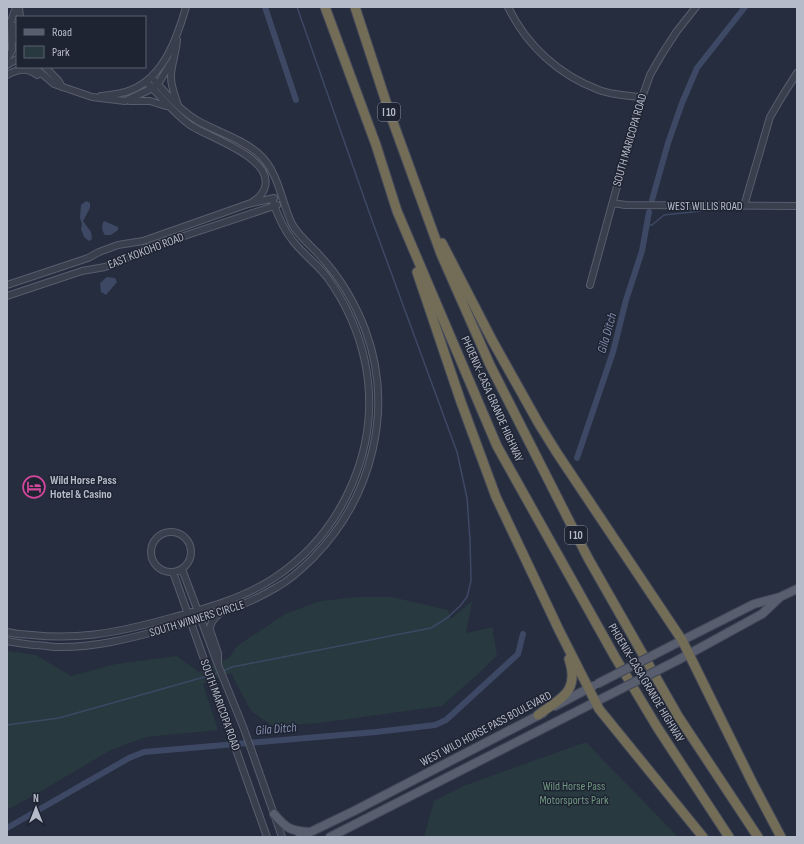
<svg xmlns="http://www.w3.org/2000/svg" width="804" height="844" viewBox="0 0 804 844" font-family="'Sofia Sans Condensed',sans-serif">
<style>
.green{fill:#28393f}
.water{fill:#3d4865}
.lines{fill:none;stroke-linecap:round;stroke-linejoin:round}
.stream{stroke:#3d4865;stroke-width:1.5}
.canal{stroke:#3d4865;stroke-width:6}
.minor-casing{stroke:#585d6c;stroke-width:8}
.major-casing{stroke:#434857;stroke-width:10}
.highway-casing{stroke:#454a59;stroke-width:11}
.minor{stroke:#3a3f4e;stroke-width:6}
.major{stroke:#585e6e;stroke-width:8}
.highway{stroke:#736d58;stroke-width:9}
.major-bridge-casing{stroke:#434857;stroke-width:10;stroke-linecap:butt}
.major-bridge{stroke:#585e6e;stroke-width:8}
.labels{text-anchor:middle;dominant-baseline:central;stroke-width:3;stroke-linejoin:round;paint-order:stroke}
.shield{fill:#1f2433;stroke:#898e9c;stroke-width:1}
.shield-label{font-size:11px;font-weight:bold;fill:#b6bbc9}
.street-label{font-size:12px;fill:#b6bbc9;stroke:#1f2433}
.poi-label{font-size:12px;font-weight:bold;fill:#b6bbc9;stroke:#1f2433;text-anchor:start}
.park-label{font-size:12px;fill:#6f987f;stroke:#1f2433}
.water-label{font-size:13px;font-style:italic;fill:#808dae;stroke:#1f2433}
</style>
<rect width="100%" height="100%" fill="#262d3e"/>
<path class="green" d="M357,597h35l56,13 3,9 21,-18 -6,32 27,-6v5l4,23 -20,20 -35,31 -123,17 -46,3 -22,-15 -20,-38 -28,11 15,46 -72,7 -35,13 -80,47 -24,13v-159l29,4 35,21 45,-12 61,-8 22,16 30,-14 8,-12 48,-32 35,-13z
M586,742l92,95h-254l10,-36 32,-16z"/>
<path class="water" d="M86,201l4,2v5l-7,13 8,11 1,7 -3,2 -5,-4 -3,-8 1,-5 -2,-6 1,-13z
M104,221l14,6v3l-7,5h-6c-3,-3 -4,-10 -1,-14z
M107,277l8,1 2,4 -11,13 -5,-3 -1,-9z"/>
<g class="lines">
<path class="stream" d="M647,225h5l12,-10 38,-4
M223,671l9,-4 199,-39 16,-10 13,-12 7,-9 4,-16 -1,-41 -3,-42 -10,-46 -83,-226 -77,-219
M212,675l7,-3
M7,725l52,-7 149,-42"/>
<path class="canal" d="M265,7l31,93
M652,200l16,-57 14,-40 15,-35 48,-61
M577,458l36,-106 13,-52 16,-49 7,-39
M7,828l122,-70 15,-6 232,-20 59,-7 11,-5 72,-66 5,-20"/>
<g class="minor-casing">
<path id="minor" d="M19,7l1,10
M508,7c19,39 51,68 91,83 14,5 29,6 43,7
M15,26l2,14
M177,40c-1,13 -6,25 -6,37 0,10 4,19 7,28
M7,59l5,-9 -1,-29 4,-11
M7,65l10,-6
M34,67l20,17 38,13 33,4 28,-13 5,-4 16,-26
M45,67l13,13 4,7
M7,75c11,-6 20,-8 30,0
M146,82c15,14 27,31 44,43 19,13 83,32 75,62 -2,7 -7,12 -14,16
M101,96c10,-1 21,-2 30,-6 33,-13 46,-52 55,-83
M130,101h20l16,5
M613,203l12,2 172,1
M744,206l26,-89 13,-22 14,-22
M7,285l81,-27 11,-6 19,-7 25,-4 105,-37 26,-6
M590,285l49,-179 11,-31 12,-21 15,-23 19,-24
M7,296l75,-25 23,-4 11,-4 29,-14 132,-44
M151 552a20 20 0 1 1 40 0a20 20 0 1 1-40 0Z
M182,569l36,96 26,64 38,108
M173,572l94,265
M7,632c8,2 17,3 25,3 43,5 82,-2 124,-13 40,-11 83,-21 118,-44 70,-46 108,-133 91,-216 -6,-29 -20,-60 -38,-85 -10,-13 -24,-23 -34,-36 -10,-12 -16,-27 -21,-42
M7,641c9,2 18,3 27,4 8,0 16,2 23,2 35,1 71,-8 104,-17 40,-11 80,-21 116,-43 13,-7 25,-18 36,-29 59,-60 82,-149 52,-229 -10,-26 -24,-50 -43,-71 -9,-11 -23,-21 -30,-34 -11,-23 -13,-52 -33,-70 -17,-15 -41,-22 -61,-33 -19,-11 -32,-28 -47,-44
M218,662v-9l-8,-23c0,-8 4,-11 9,-16"/>
</g>
<g class="major-casing">
<path id="major" d="M671,646l83,-42 26,-7 17,-8
M678,660l84,-46 17,-16
M555,706l38,-20
M274,814c12,14 16,17 35,18
M300,837l54,-26 189,-98
M330,837l275,-140"/>
</g>
<g class="highway-casing">
<path id="highway" d="M325,7l51,138 21,66 100,235 118,211 42,70 72,110
M355,7l34,104 52,143 49,111 98,193 90,158 80,121
M442,243l50,97 47,84 18,29 125,187 71,144 28,53
M417,272l44,130 35,95 63,133 40,79 104,128
M538,715c23,-17 42,-23 31,-56"/>
</g>
<use href="#minor" class="minor"/>
<use href="#major" class="major"/>
<use href="#highway" class="highway"/>
<g class="major-bridge-casing">
<path id="major-bridge" d="M597,684l74,-38
M605,697l73,-37"/>
</g>
<use href="#major-bridge" class="major-bridge"/>
</g>
<defs>
<g id="hotel-ring" transform="scale(1.15)"><circle r="9.5" fill="#1f2433" stroke="#d1479c" stroke-width="1.5"/><path d="M-6-4.5h1.5V1H6V5H4.5V3h-9V5H-6ZM-4 0a1.8 1.8 0 1 1 3.6 0ZM.5 0V-2.5h3Q6-2.5 6 0Z" fill="#d1479c"/></g>
</defs>
<g fill-rule="evenodd">
<use href="#hotel-ring" x="34" y="487"/>
</g>
<g class="labels">
<g class="shield">
<rect x="378" y="103" width="22" height="18" rx="3"/>
<rect x="565" y="526" width="22" height="18" rx="3"/>
</g>
<g class="shield-label">
<text x="389" y="112">I 10</text>
<text x="576" y="535">I 10</text>
</g>
<g class="street-label">
<text transform="translate(630 140) rotate(-74)">SOUTH MARICOPA ROAD</text>
<text x="705" y="206">WEST WILLIS ROAD</text>
<text transform="translate(146 251) rotate(-21)">EAST KOKOHO ROAD</text>
<text transform="translate(492 399) rotate(66)">PHOENIX-CASA GRANDE HIGHWAY</text>
<text transform="translate(197 619) rotate(-17)">SOUTH WINNERS CIRCLE</text>
<text transform="translate(646 683) rotate(59)">PHOENIX-CASA GRANDE HIGHWAY</text>
<text transform="translate(220 705) rotate(70)">SOUTH MARICOPA ROAD</text>
<text transform="translate(486 729) rotate(-28)">WEST WILD HORSE PASS BOULEVARD</text>
</g>
<g class="poi-label">
<text x="50" y="480">Wild Horse Pass<tspan x="50" dy="14">Hotel &amp; Casino</tspan></text>
</g>
<g class="park-label">
<text x="574" y="786">Wild Horse Pass<tspan x="574" dy="14">Motorsports Park</tspan></text>
</g>
<g class="water-label">
<text transform="translate(607 333) rotate(-74)">Gila Ditch</text>
<text transform="translate(276 729) rotate(-5)">Gila Ditch</text>
</g>
</g>
<rect width="804" height="844" fill="none" stroke="#b6bbc9" stroke-width="16"/>
<rect x="16" y="16" width="130" height="52" fill="#1f2433" stroke="#5b606f"/>
<rect x="24" y="29" width="20" height="6" fill="#585e6e" stroke="#5b606f"/>
<text x="52" y="36" font-size="12" fill="#b6bbc9">Road</text>
<rect x="24" y="46" width="20" height="12" fill="#28393f" stroke="#5b606f"/>
<text x="52" y="56" font-size="12" fill="#b6bbc9">Park</text>
<g transform="translate(36 808)" stroke="#1f2433" stroke-width="3" paint-order="stroke">
<path d="M0-3L7 15L0 10L-7 15Z" fill="#b6bbc9"/>
<text y="-6" font-size="11" font-weight="bold" text-anchor="middle" fill="#b6bbc9">N</text>
</g>
</svg>
